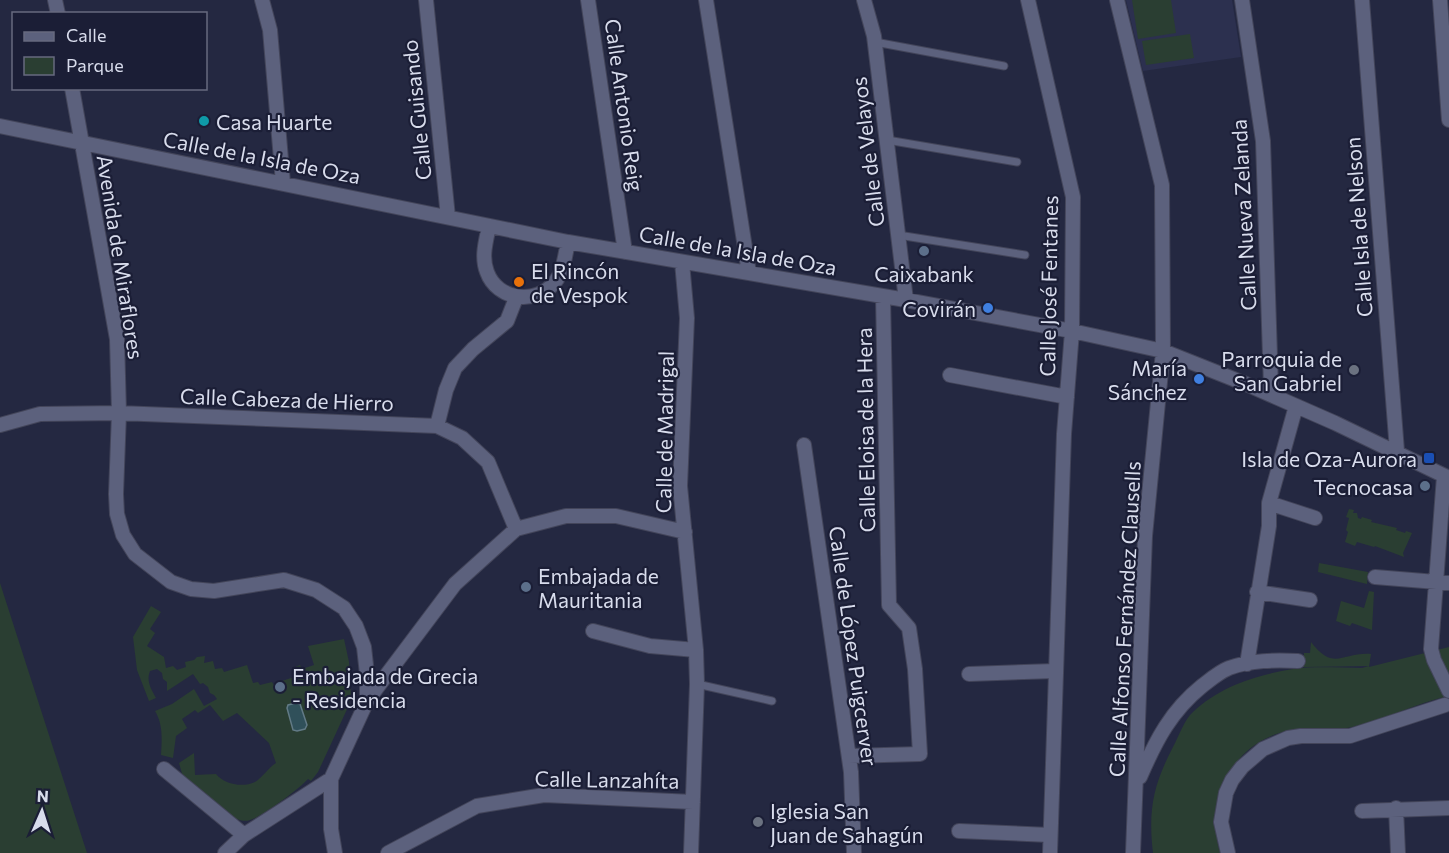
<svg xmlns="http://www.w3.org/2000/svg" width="1449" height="853" viewBox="0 0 1449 853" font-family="Commissioner,sans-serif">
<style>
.built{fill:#2c304f}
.green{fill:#2a3e32}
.water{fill:#30505a;stroke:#627a86;stroke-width:1.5}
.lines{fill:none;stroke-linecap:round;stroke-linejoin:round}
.service-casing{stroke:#43455a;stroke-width:9}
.minor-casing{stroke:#43455a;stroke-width:16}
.service{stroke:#5c617d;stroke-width:7}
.minor{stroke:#5c617d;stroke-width:14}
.culture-dot{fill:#0f9aa8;stroke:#1b1e36;stroke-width:2}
.service-dot{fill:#5c6f8a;stroke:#1b1e36;stroke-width:2}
.food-dot{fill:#e8710a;stroke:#1b1e36;stroke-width:2}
.shop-dot{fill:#3f7fe0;stroke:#1b1e36;stroke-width:2}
.worship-dot{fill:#6b7280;stroke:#1b1e36;stroke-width:2}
.transit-dot{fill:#1a4fb4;stroke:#1b1e36;stroke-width:2}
.labels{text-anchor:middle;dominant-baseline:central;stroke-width:4.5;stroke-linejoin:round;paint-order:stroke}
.street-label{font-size:21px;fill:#d8dcec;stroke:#1b1e36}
.poi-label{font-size:21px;fill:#d8dcec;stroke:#1b1e36;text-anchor:start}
</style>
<rect width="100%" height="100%" fill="#242841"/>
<path class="built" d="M1126,0h106l9,57 -98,14z"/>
<path class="green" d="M1132,0h39l5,33 -38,6z
M1190,34l4,24 -48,7 -4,-24z
M1349,509l5,1 -1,3h4l1,5 3,1 1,-2 10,3 -1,2 26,6 -1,2 9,3 1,-2 6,2 -9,20 1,4 -29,-11 -1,1 -17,-5 -2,4 -10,-4 3,-10 -2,-2 3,-12 -3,-1z
M1319,563l49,9 -1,12 -49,-12z
M0,583l87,270h-87z
M1369,591l5,1 -2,38 -20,-7 -2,3 -14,-5 5,-20 23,7z
M151,606l10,6 -11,17 5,4 -8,13 17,11 2,11 7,-2 4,4 9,-3 -1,-5 9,-2 3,-3 8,-1 -1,7 9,-2 2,8 7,-1 2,4 23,-7 6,18 5,-1 2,3 12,-3 1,2 24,-8 -2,-9 5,-2 2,4 12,-4 -6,-19 36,-7 5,23 2,33 -2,10 -31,67 -7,9 -3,-2c-9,10 -45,37 -58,41 -5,2 -10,0 -14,-1l-53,-42 -4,-14 15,-10 1,22 21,-1c8,10 26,14 39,8 7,-4 13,-14 21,-19l-7,-20 -32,-30 -14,8 -13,-16 -12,8 -3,-3 -13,9 5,9 -11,8 -3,22 -12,-3c1,-16 2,-31 -6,-44l17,-7 22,-15 10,17 13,-7 -3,-4 -4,-2 -2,-6 -5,-4 -3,1 -7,-10 -26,17v-9l-4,-3 -1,-6 -5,-4 -7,2c-4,10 1,18 6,27l-7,3 -12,-31 -4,-33z
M1311,642c23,30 31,10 60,12l-2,13 80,-20v49c-33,7 -64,24 -97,31 -20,5 -40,1 -59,3 -60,9 -88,69 -73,123h-67c-5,-42 0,-68 20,-106 6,-11 11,-27 20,-35 27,-26 64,-37 100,-43 22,-3 47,-1 69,-1l7,-2 -66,1 1,-14h6z"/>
<path class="water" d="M296,703l4,1 7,21 -2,4 -8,2 -4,-1 -6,-22 1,-3z"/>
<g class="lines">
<g class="service-casing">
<path id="service" d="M875,42l129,24
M887,140l130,22
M898,235l127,20
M697,684l75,17"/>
</g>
<g class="minor-casing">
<path id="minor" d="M55,0l3,14
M262,0l8,30 13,153
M426,0l22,217
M588,0l37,252
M706,0l43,273
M864,0l10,36 32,264
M1028,0l45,197 -1,134 -8,103 -14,419
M1117,0l45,185 1,166 -18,185 -12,317
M1242,0l21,141 8,246 -2,7
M1362,0l35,451
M1440,0l9,120
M72,88l45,251 2,74 -3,81 1,20 6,21 12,19 36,28 20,7 23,2 70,-11 32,10 28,18 12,18 8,21 3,27v27l-36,78v50l4,24
M0,126l568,116 338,58 166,31 91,20 83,33 89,39 114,55
M489,226c-3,15 -8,31 -2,46 10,28 49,34 68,10 9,-11 10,-27 13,-40
M682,262l5,56 -7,168 16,164 1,34 -6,169
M950,375l117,22
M0,425l40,-11 79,-1 318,13 25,12 26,24 28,67
M437,426l9,-36 9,-22 18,-19 34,-28 9,-23
M804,445l47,327 3,81
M1444,476l-13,173 3,11 15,31
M1269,503l46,15
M1375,577l74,6
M1257,592l53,8
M593,631l57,15 46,4
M1247,664l22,-138v-23l27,-97
M969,674l86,-3
M367,701l88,-117 61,-55 50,-13h50l69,16
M849,756l71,-2 -5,-85 -6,-41 -20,-23 -6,-309
M164,769l80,66
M1140,777c16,-37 31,-66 62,-91 9,-7 17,-14 27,-18 22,-8 46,-8 69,-7
M1396,808l2,45
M1362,811l87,-3
M959,831l91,4
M225,853l19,-18 87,-56
M388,853l89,-47 67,-11 149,7
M1228,853l-7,-31 5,-29 6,-13 10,-13 21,-18 25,-11 13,-2h49l95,-31"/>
</g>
<use href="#service" class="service"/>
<use href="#minor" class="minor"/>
</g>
<circle class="culture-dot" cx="204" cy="121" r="6"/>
<g class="service-dot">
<circle cx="924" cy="251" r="6"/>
<circle cx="1425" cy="486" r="6"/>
<circle cx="526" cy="587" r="6"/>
<circle cx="280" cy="687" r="6"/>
</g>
<circle class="food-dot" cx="519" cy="282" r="6"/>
<g class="shop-dot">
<circle cx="988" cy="308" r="6"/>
<circle cx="1199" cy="379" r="6"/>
</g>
<g class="worship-dot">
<circle cx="1354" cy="370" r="6"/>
<circle cx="758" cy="822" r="6"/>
</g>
<rect class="transit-dot" x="1423" y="452" width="12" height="12" rx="3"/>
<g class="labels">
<g class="street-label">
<text transform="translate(625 105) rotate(82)">Calle Antonio Reig</text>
<text transform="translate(416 110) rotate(-96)">Calle Guisando</text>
<text transform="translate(867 152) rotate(-97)">Calle de Velayos</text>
<text transform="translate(262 157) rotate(11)">Calle de la Isla de Oza</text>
<text transform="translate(1243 215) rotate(-93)">Calle Nueva Zelanda</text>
<text transform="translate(1358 227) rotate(-94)">Calle Isla de Nelson</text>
<text transform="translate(738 250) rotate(10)">Calle de la Isla de Oza</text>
<text transform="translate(121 257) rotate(81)">Avenida de Miraflores</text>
<text transform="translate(1048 286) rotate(-89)">Calle José Fentanes</text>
<text transform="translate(287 399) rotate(2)">Calle Cabeza de Hierro</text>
<text transform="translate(865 430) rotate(-91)">Calle Eloisa de la Hera</text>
<text transform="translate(664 432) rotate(-89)">Calle de Madrigal</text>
<text transform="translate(1124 619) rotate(-87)">Calle Alfonso Fernández Clausells</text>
<text transform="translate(854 646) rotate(82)">Calle de López Puigcerver</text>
<text transform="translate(607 779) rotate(1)">Calle Lanzahíta</text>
</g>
<g class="poi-label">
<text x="216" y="121">Casa Huarte</text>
<text x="531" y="270">El Rincón<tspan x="531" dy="24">de Vespok</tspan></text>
<text x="924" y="273" text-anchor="middle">Caixabank</text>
<text x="976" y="308" text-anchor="end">Covirán</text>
<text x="1342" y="358" text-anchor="end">Parroquia de<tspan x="1342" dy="24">San Gabriel</tspan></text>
<text x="1187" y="367" text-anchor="end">María<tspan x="1187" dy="24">Sánchez</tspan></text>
<text x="1417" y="458" text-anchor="end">Isla de Oza-Aurora</text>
<text x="1413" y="486" text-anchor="end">Tecnocasa</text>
<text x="538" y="575">Embajada de<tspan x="538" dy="24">Mauritania</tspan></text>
<text x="292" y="675">Embajada de Grecia<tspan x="292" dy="24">- Residencia</tspan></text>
<text x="770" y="810">Iglesia San<tspan x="770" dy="24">Juan de Sahagún</tspan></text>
</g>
</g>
<rect x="12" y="12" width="195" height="78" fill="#1b1e36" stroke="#676a7f" stroke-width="1.5"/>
<rect x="24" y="32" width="30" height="9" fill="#5c617d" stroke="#676a7f" stroke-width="1.5"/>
<text x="66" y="42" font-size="18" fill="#d8dcec">Calle</text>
<rect x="24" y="57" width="30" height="18" fill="#2a3e32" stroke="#676a7f" stroke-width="1.5"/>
<text x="66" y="72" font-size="18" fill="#d8dcec">Parque</text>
<g transform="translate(42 811) rotate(3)" stroke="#1b1e36" stroke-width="4.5" paint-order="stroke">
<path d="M0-4.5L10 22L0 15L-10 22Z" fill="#d8dcec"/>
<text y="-9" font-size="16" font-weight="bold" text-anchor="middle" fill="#d8dcec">N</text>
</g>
</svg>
